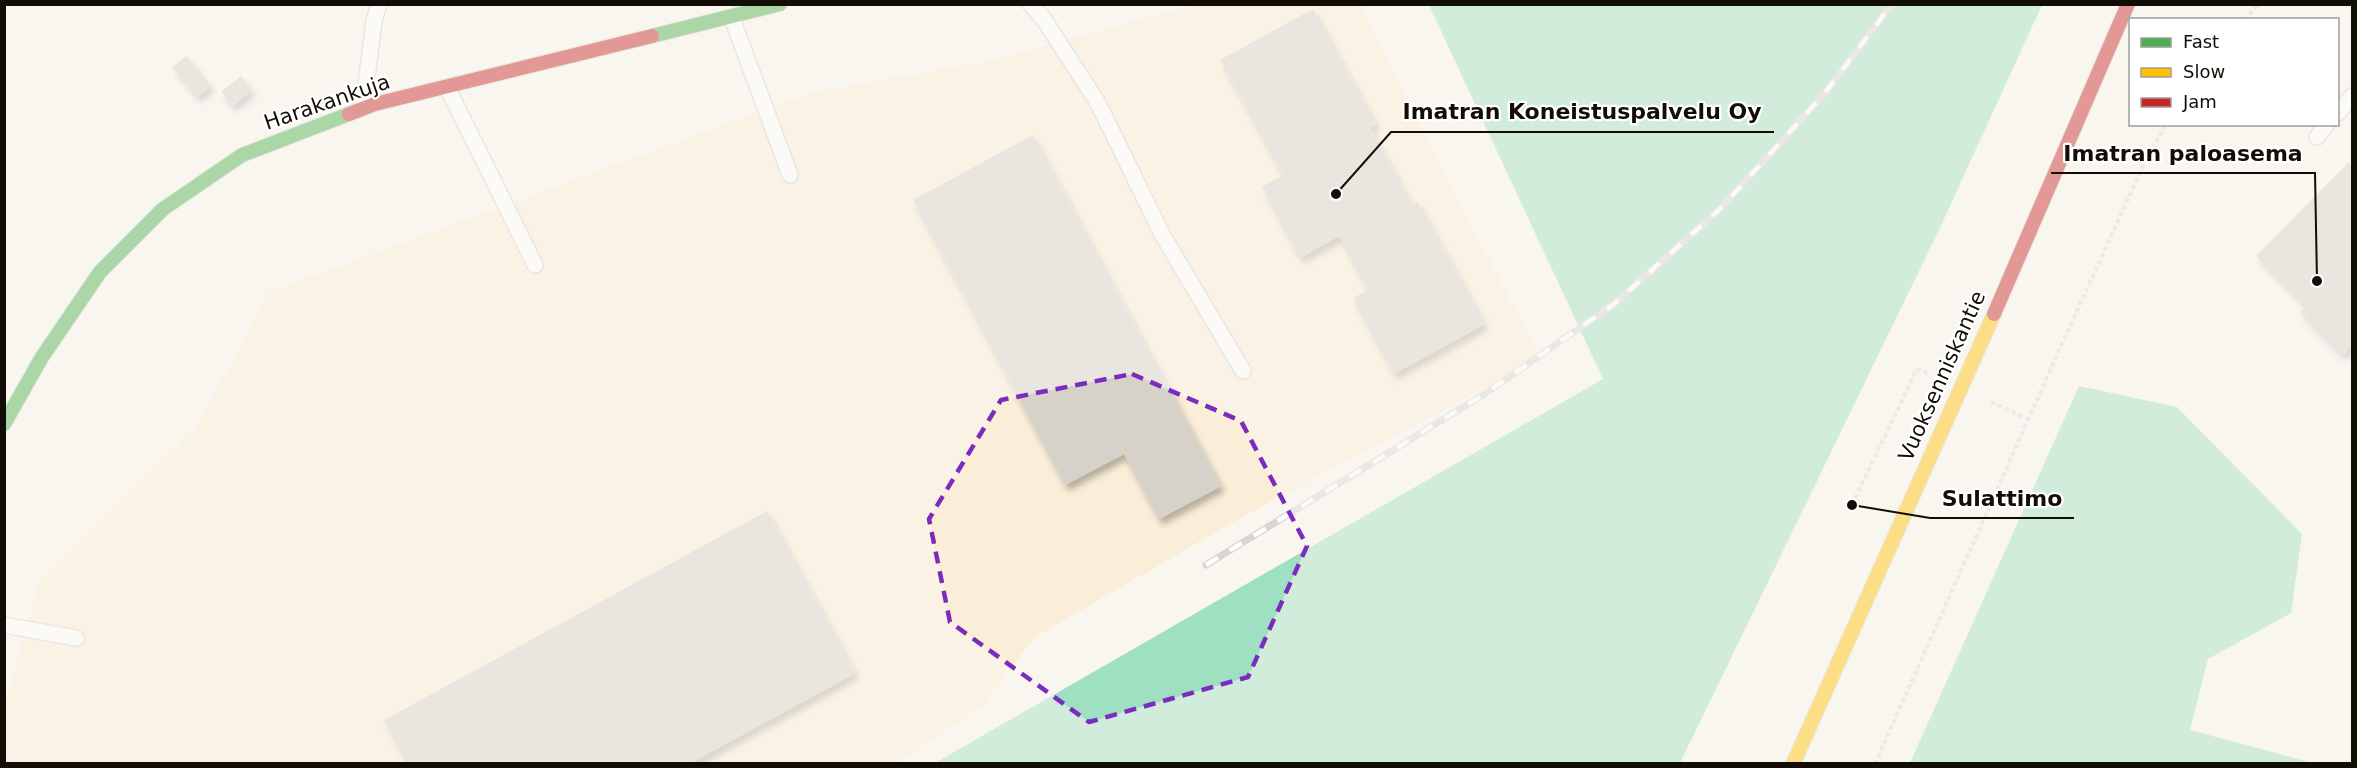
<svg xmlns="http://www.w3.org/2000/svg" width="2357" height="768" viewBox="0 0 2357 768" font-family="'DejaVu Sans',sans-serif">
<style>
.built{fill:#faeed8}
.forest{fill:#9fdfc2}
.building{fill:#d6d2ca;filter:url(#shadow)}
.lines{fill:none;stroke-linecap:round;stroke-linejoin:round}
.lane-casing{stroke:#d7d3cb;stroke-width:18}
.fast-casing{stroke:#d7d3cb;stroke-width:16}
.slow-casing{stroke:#d7d3cb;stroke-width:16}
.jam-casing{stroke:#d7d3cb;stroke-width:16}
.path{stroke:#dddcd9;stroke-width:4;stroke-dasharray:4.5 3;stroke-linecap:butt}
.lane{stroke:#fefefd;stroke-width:15}
.fast{stroke:#4caf50;stroke-width:14}
.slow{stroke:#ffc107;stroke-width:14}
.jam{stroke:#c62828;stroke-width:14}
.rail-casing{stroke:#d7d6d4;stroke-width:7}
.rail{stroke:#fff;stroke-width:4.5;stroke-dasharray:14;stroke-linecap:butt}
.marked{fill:none;stroke:#7b2cbf;stroke-width:4.5;stroke-dasharray:12 8;stroke-linejoin:round}
.labels{text-anchor:middle;dominant-baseline:central;stroke-width:4.5;stroke-linejoin:round;paint-order:stroke}
.street-label{font-size:21px;fill:#120d05;stroke:#fff}
.leader{fill:none;stroke:#120d05;stroke-width:2}
.callout-dot{fill:#120d05;stroke:#fff;stroke-width:2}
.callout-label{font-size:22px;text-anchor:middle;font-weight:bold;fill:#120d05;stroke:#fff;stroke-width:4.5;stroke-linejoin:round;paint-order:stroke}
</style>
<defs>
<filter id="shadow"><feDropShadow dx="3.5" dy="6" stdDeviation="3" flood-color="#0004"/></filter>
</defs>
<rect width="100%" height="100%" fill="#f9f6f0"/>
<path class="built" d="M1193,5h168l179,354 -298,158 -207,120 -54,70 -84,56 -892,1v-60l34,-123 158,-155 72,-134 543,-200 183,-32z"/>
<path class="forest" d="M1429,5h613l-104,227 -258,531h-745l668,-384z
M2079,386l98,21 125,127 -11,79 -83,46 -18,71 123,33h-403z"/>
<path class="building" d="M1313,9l63,115 -6,4 42,76 5,-3 68,123 -91,50 -41,-76 15,-8 -29,-54 -39,22 -38,-71 21,-12 -63,-115z
M187,56l24,30 -14,11 -25,-30z
M241,76l11,14 -19,16 -12,-14z
M1033,135l188,351 -62,33 -35,-65 -59,31 -152,-285z
M2348,163l4,3v180l-9,9 -43,-43 6,-6 -50,-50z
M767,511l89,162 -167,91h-281l-24,-44z"/>
<g class="lines">
<g class="lane-casing">
<path id="lane" d="M1030,4l13,14 55,85 64,131 81,137
M732,18l58,157
M447,87l88,178
M363,108l11,-87 5,-17
M2338,113l14,-17
M2317,137l10,-13
M4,625l72,13"/>
</g>
<g class="fast-casing">
<path id="fast" d="M652,36l128,-32
M4,424l38,-67 58,-85 63,-63 79,-54 107,-41"/>
</g>
<g class="slow-casing">
<path id="slow" d="M1793,764l201,-450"/>
</g>
<g class="jam-casing">
<path id="jam" d="M349,114l26,-10 277,-68
M1994,314l134,-310"/>
</g>
<path class="path" d="M2244,20l15,-16
M1991,402l38,17
M1852,505l65,-136 13,5
M1875,764l190,-427 80,-175 21,-38"/>
<use href="#lane" class="lane"/>
<use href="#fast" class="fast"/>
<use href="#slow" class="slow"/>
<use href="#jam" class="jam"/>
<g class="rail-casing">
<path id="rail" d="M1206,565l280,-172 128,-89 107,-96 104,-115 67,-89"/>
</g>
<use href="#rail" class="rail"/>
</g>
<path d="M0 0H2357V768H0ZM1132,374l109,47 66,125 -59,131 -159,45 -139,-100 -21,-103 72,-119z" fill="#f9f6f0" fill-opacity=".55" fill-rule="evenodd"/>
<path class="marked" d="M1132,374l109,47 66,125 -59,131 -159,45 -139,-100 -21,-103 72,-119z"/>
<g class="labels">
<g class="street-label">
<text transform="translate(327 102) rotate(-19)">Harakankuja</text>
<text transform="translate(1942 376) rotate(-66)">Vuoksenniskantie</text>
</g>
</g>
<path class="leader" d="M1336 194L1391 132H1774M2317 281L2315 173H2051M1852 505L1930 518H2074"/>
<g class="callout-dot">
<circle cx="1336" cy="194" r="6"/>
<circle cx="2317" cy="281" r="6"/>
<circle cx="1852" cy="505" r="6"/>
</g>
<g class="callout-label">
<text x="1582" y="119">Imatran Koneistuspalvelu Oy</text>
<text x="2183" y="161">Imatran paloasema</text>
<text x="2002" y="506">Sulattimo</text>
</g>
<rect width="2357" height="768" fill="none" stroke="#120d05" stroke-width="12"/>
<rect x="2129" y="18" width="210" height="108" fill="#ffffff" stroke="#a09e9b" stroke-width="1.5"/>
<rect x="2141" y="38" width="30" height="9" fill="#4caf50" stroke="#a09e9b" stroke-width="1.5"/>
<text x="2183" y="48" font-size="18" fill="#120d05">Fast</text>
<rect x="2141" y="68" width="30" height="9" fill="#ffc107" stroke="#a09e9b" stroke-width="1.5"/>
<text x="2183" y="78" font-size="18" fill="#120d05">Slow</text>
<rect x="2141" y="98" width="30" height="9" fill="#c62828" stroke="#a09e9b" stroke-width="1.5"/>
<text x="2183" y="108" font-size="18" fill="#120d05">Jam</text>
</svg>
